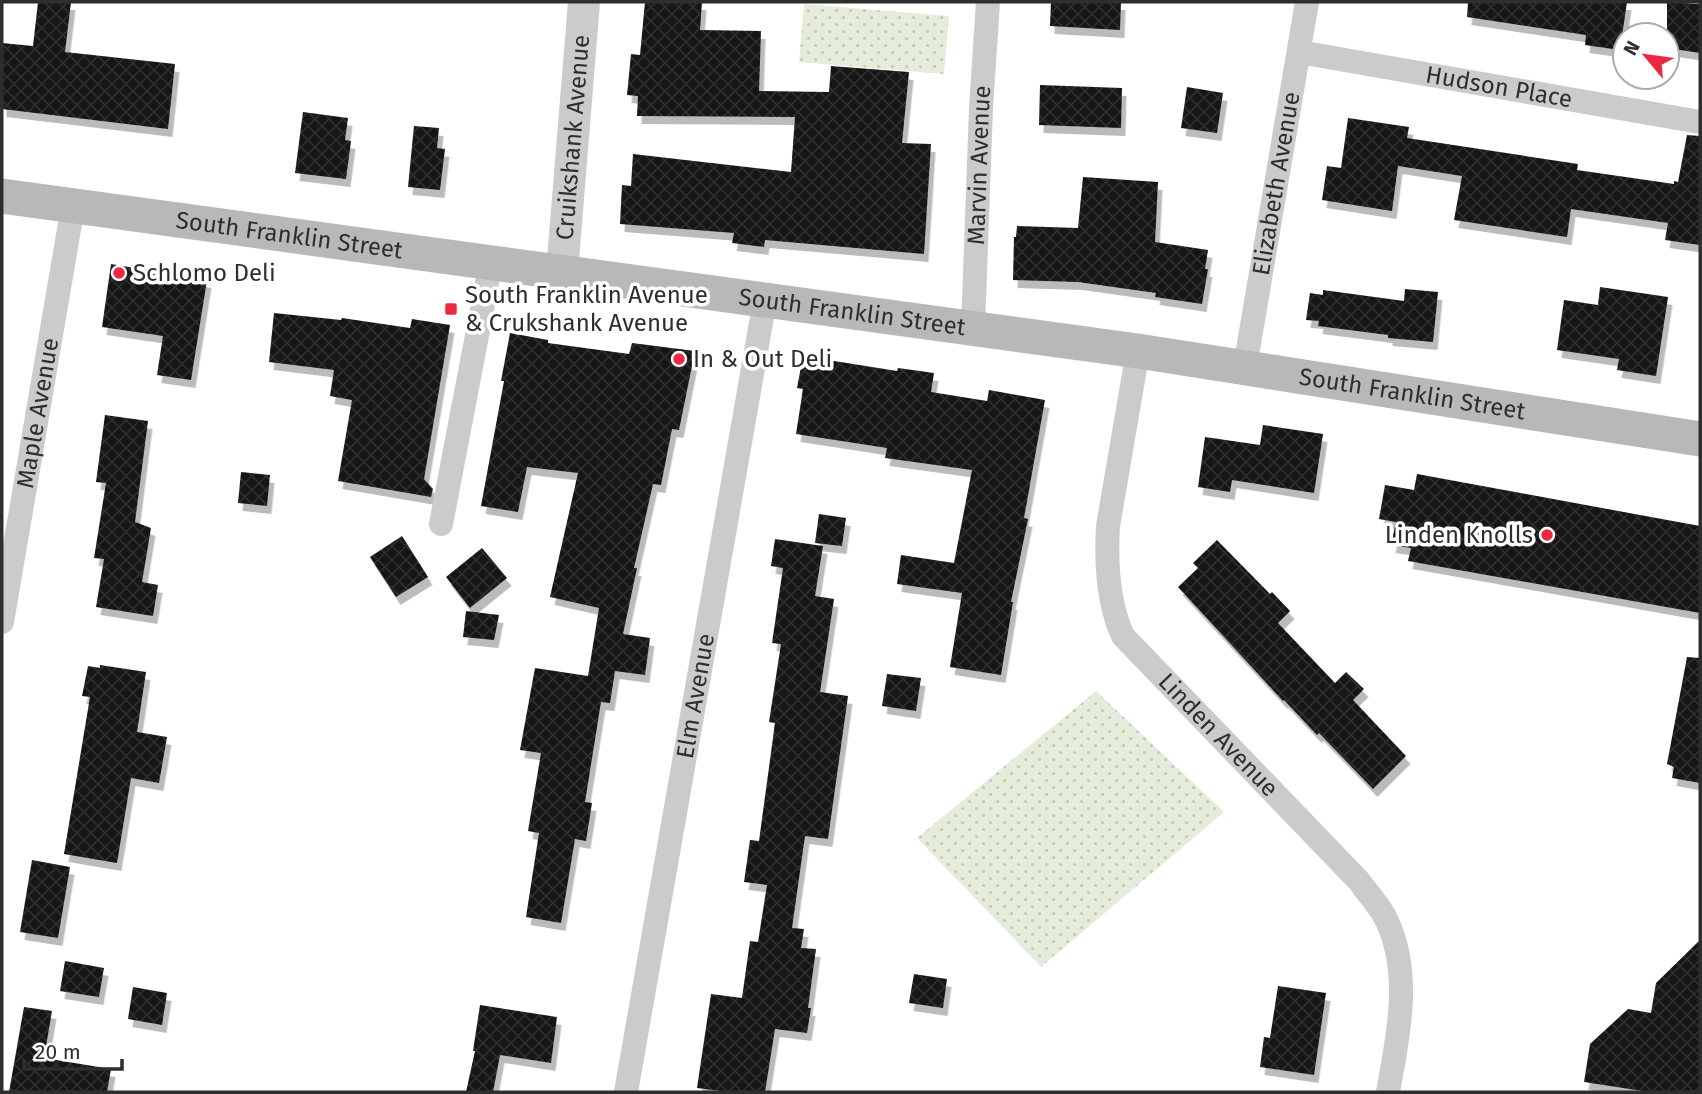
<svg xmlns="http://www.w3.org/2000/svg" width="1702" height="1094" viewBox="0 0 1702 1094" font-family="'Fira Sans',sans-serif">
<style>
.grass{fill:url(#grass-dots)}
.building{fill:url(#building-cross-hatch);filter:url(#shadow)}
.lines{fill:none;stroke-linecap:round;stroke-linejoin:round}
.minor{stroke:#cbcbcb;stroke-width:24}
.tertiary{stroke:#cbcbcb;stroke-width:32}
.secondary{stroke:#b8b8b8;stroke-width:35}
.poi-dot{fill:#ec2840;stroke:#fff;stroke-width:2.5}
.labels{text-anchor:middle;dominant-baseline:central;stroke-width:7;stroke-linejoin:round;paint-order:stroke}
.street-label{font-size:24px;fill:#2e2e2e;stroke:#fff}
.poi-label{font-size:24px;fill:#2e2e2e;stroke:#fff;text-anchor:start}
</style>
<defs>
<pattern id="grass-dots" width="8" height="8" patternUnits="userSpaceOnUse" patternTransform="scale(1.75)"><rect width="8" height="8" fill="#e5ecda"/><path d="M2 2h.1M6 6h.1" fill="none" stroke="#c5cbbb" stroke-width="1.8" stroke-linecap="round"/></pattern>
<pattern id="building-cross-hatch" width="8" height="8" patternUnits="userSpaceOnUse" patternTransform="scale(1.75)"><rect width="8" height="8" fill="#151515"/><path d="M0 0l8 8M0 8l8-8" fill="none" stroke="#2f2f2f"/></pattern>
<filter id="shadow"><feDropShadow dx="4.5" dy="8" stdDeviation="0" flood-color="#0004"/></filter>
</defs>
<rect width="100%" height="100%" fill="#fff"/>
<path class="grass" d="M804,4l145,12 -5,58 -145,-12z
M1096,691l128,121 -183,155 -124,-129z"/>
<path class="building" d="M38,2h33l-6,50 110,12 -7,65 -166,-20v-66l31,3z
M645,2h57l-2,28 61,1 -2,60 70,1 2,-26 78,6 -7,71 29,1 -7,110 -159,-14 -1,7 -32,-4 2,-10 -114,-9 2,-39 9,1 2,-32 158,18 4,-55 -158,-1 1,-20 -11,-1 4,-41 9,1z
M1051,2h70l-1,28 -70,-4z
M1468,2h159l-7,48 -35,-5 1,-10 -119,-18z
M1667,2l33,2v49l-33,-5z
M1040,85l82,3 -1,40 -82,-3z
M1187,87l36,6 -6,40 -36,-5z
M303,112l45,6 -3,22 6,1 -5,38 -51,-6z
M1348,118l61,9 -2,11 171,26 -1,6 97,14v-3l4,1 9,-47 13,1v109l-35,-5 3,-17 -97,-14 -4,28 -113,-17 8,-44 -64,-10 -6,45 -70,-11 5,-34 14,2z
M414,126l25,2 -2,20 8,1 -5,41 -32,-3z
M1083,177l75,5 -3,60 53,8 -3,19h3l-6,35 -47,-7 1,-4 -78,-11 -65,-2 1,-43h2l1,-11 61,2z
M111,264l96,16 -16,100 -34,-5 6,-39 -61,-9z
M1600,287l68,10 -12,79 -39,-6 2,-11 -62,-9 7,-50 34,5z
M1405,289l33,3 -5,50 -45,-4v-3l-70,-9 1,-5 -13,-1 4,-27 13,2v-5l81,11z
M274,313l67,7 1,-2 68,10 2,-9 38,6 -26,154 9,10 -2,8 -93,-16 14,-81 -22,-4 4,-26 -65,-8z
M510,333l38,7v3l81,11 3,-11 63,8 -16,79 -7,-1 -11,56 -8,-1 -19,84h3l-14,66 27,4 -5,37 -30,-4 -5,32 -9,-1 -16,100 7,1 -6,38 -11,-2 -14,84 -35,-6 13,-84 -11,-2 13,-78 -21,-3 15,-82 53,8 11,-68 -49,-11 28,-124 -51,-6 -9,45 -37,-6 23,-125h-3z
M803,356l94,15 1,-3 36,5 -3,19 56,9 2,-11 56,10 -21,118 4,1 -17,83h2l-12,73 -51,-8 12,-74 -65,-9 4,-29 53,8 18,-93 -87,-12 2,-10 -91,-14 7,-45 -6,-1z
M105,415l43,6 -13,101 16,6 -9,54 16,3 -5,31 -57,-9 8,-48 -10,-1 12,-75 -10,-1z
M1263,425l60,9 -9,59 -82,-13 -2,12 -32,-5 7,-50 55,8z
M241,472l29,3 -3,31 -29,-3z
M1417,474l283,52v87l-292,-52 3,-13 -20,-3 5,-23 -17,-3 6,-34 29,5z
M819,514l27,4 -4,28 -27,-3z
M402,536l26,41 -32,20 -26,-40z
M775,539l48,7 -8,50 19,3 -14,93 28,4 -20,143 -23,-3 -13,92 12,1 -3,19 15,1 -8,59h3l-4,25 -32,-4 -10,63h-37l-31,-4 14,-94 31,4 8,-57 8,1 9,-57 -23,-3 6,-42 9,1 16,-118 -6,-1 12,-78 -9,-1 11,-75 -12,-2z
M1217,540l53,54 2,-2 18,19 -12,12 57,60 11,-11 18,17 -11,11 53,56 -33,33 -54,-56 -2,2 -33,-35 -1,1 -105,-114 20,-19 -5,-5z
M482,548l25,30 -37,30 -24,-31z
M466,611l33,4 -5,25 -31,-3z
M1687,657l13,1v125l-28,-5 2,-11 -7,-3z
M100,665l46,7 -9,60 30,5 -8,46 -28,-5 -14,85 -53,-9 26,-157 -8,-1 6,-30 12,2z
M887,674l34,4 -5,33 -34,-5z
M32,860l38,7 -12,71 -38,-6z
M1700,940v152h-51l-65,-10 6,-38 38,-35 23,4 5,-30z
M65,961l39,7 -5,29 -39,-6z
M914,974l33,5 -4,29 -34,-5z
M1278,986l48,7 -12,82 -54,-8 4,-30 6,1z
M133,987l34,6 -5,32 -34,-6z
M480,1005l77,12 -6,46 -51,-8 -7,37h-27l9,-41h-2z
M24,1007l28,4 -8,47 67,11 -4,23h-98z"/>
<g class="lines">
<g class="minor">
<path id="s1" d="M1299,52l401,70"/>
<path id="s2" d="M973,328l8,-220 7,-106"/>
<path id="s3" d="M1138,351l-30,175c-2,35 0,78 15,110l236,245c9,13 22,26 28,40 25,53 11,116 1,171"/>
<path id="s4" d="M1245,367l62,-365"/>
<path d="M441,524l50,-262"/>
<path id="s5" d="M2,622l71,-416"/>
<path id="s6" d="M626,1092l139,-792"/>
</g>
<path class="tertiary" id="s7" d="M562,272l22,-270"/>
<path class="secondary" id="s8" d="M2,196l1136,155 562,88"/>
</g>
<g class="poi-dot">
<circle cx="119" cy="273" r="7"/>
<rect x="444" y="302" width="14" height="14" rx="3.5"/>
<circle cx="679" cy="359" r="7"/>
<circle cx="1547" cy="535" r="7"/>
</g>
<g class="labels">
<g class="street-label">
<text stroke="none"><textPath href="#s1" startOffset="203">Hudson Place</textPath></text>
<text stroke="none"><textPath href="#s7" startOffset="135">Cruikshank Avenue</textPath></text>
<text stroke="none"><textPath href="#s2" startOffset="163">Marvin Avenue</textPath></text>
<text stroke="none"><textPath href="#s4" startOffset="186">Elizabeth Avenue</textPath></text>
<text stroke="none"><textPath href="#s8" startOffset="290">South Franklin Street</textPath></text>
<text stroke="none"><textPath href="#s8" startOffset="858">South Franklin Street</textPath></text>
<text stroke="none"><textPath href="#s8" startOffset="1424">South Franklin Street</textPath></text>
<text stroke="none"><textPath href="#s5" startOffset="212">Maple Avenue</textPath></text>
<text stroke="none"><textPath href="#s6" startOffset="402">Elm Avenue</textPath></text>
<text stroke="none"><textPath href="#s3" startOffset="427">Linden Avenue</textPath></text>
</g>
<g class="poi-label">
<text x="133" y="273">Schlomo Deli</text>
<text x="465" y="295">South Franklin Avenue<tspan x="465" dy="28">&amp; Crukshank Avenue</tspan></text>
<text x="693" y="359">In &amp; Out Deli</text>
<text x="1533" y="535" text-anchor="end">Linden Knolls</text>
</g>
</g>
<rect width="1702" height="1094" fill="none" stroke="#2e2e2e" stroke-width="7"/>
<g transform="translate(1646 56) rotate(299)"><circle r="33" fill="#ffffff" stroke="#ababab" stroke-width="2"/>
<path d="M0-5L12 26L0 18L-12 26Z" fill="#ec2840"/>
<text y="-10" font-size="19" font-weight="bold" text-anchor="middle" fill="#2e2e2e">N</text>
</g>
<path d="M24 1059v10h98v-10" fill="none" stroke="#2e2e2e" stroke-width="3.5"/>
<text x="35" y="1059" font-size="21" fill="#2e2e2e" stroke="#ffffff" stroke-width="5" paint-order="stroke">20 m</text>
</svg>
